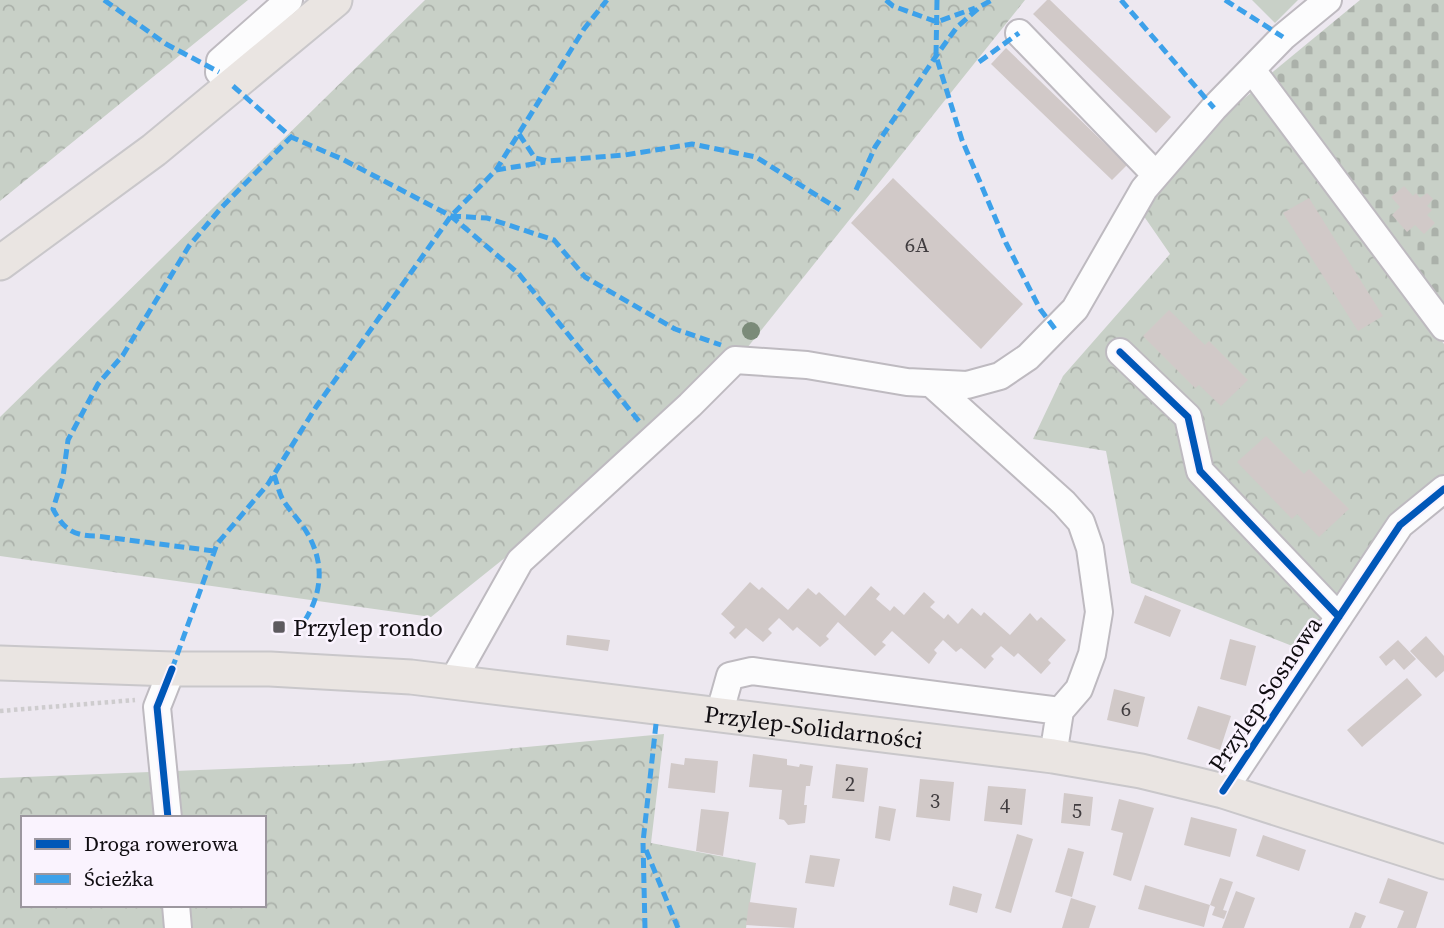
<svg xmlns="http://www.w3.org/2000/svg" width="1444" height="928" viewBox="0 0 1444 928" font-family="'Source Serif 4',serif">
<style>
.forest{fill:url(#forest-crowns);fill-rule:evenodd}
.cemetery{fill:url(#cemetery-stones)}
.green{fill:#c8d0c7}
.building{fill:#d1c9c8}
.lines{fill:none;stroke-linecap:round;stroke-linejoin:round}
.minor-casing{stroke:#bebac0;stroke-width:30}
.major-casing{stroke:#c9c7ca;stroke-width:37}
.path{stroke:#ceccce;stroke-width:4.5;stroke-dasharray:3.5 3.5;stroke-linecap:butt}
.minor{stroke:#fcfcfd;stroke-width:26}
.major{stroke:#eae5e2;stroke-width:33}
.quiet{stroke:#3da1ea;stroke-width:5;stroke-dasharray:10 5;stroke-linecap:butt}
.cycleway-casing{stroke:#faf3fe;stroke-width:11}
.cycleway{stroke:#0057b8;stroke-width:7}
.tree{fill:#7b8b79}
.poi-dot{fill:#5d5a5f;stroke:#faf3fe;stroke-width:2.5}
.labels{text-anchor:middle;dominant-baseline:central;stroke-width:5;stroke-linejoin:round;paint-order:stroke}
.number-label{font-size:21px;fill:#403c3f}
.poi-label{font-size:24px;fill:#100d11;stroke:#faf3fe;text-anchor:start}
.street-label{font-size:24px;fill:#100d11;stroke:#faf3fe}
</style>
<defs>
<pattern id="forest-crowns" width="20" height="18" patternUnits="userSpaceOnUse" patternTransform="scale(1.75)"><rect width="20" height="18" fill="#c8d0c7"/><path d="M2 6a3 3 0 1 1 6 0M12 15a3 3 0 1 1 6 0" fill="none" stroke="#abb1aa"/></pattern>
<pattern id="cemetery-stones" width="16" height="16" patternUnits="userSpaceOnUse" patternTransform="scale(1.75)"><rect width="16" height="16" fill="#c8d0c7"/><path d="M2 7V4a2 2 0 0 1 4 0v3zM10 15v-3a2 2 0 0 1 4 0v3z" fill="#abb1aa"/></pattern>
</defs>
<rect width="100%" height="100%" fill="#ede8f0"/>
<path class="forest" d="M0,0h248l-248,201z
M425,0h600l-314,393 -280,224 -431,-61v-139z
M1252,92l192,252v130l-65,63 -79,112 -169,-66 -25,-132 -73,-12 30,-63 107,-122 -29,-42 89,-102z
M664,734l-13,109 105,20 -10,65h-746v-150l349,-14zM23,818h241v87h-241z"/>
<path class="cemetery" d="M1360,0h84v309l-175,-234z"/>
<path class="green" d="M1252,0h46l-23,23z"/>
<path class="building" d="M1047,0h3l121,117 -15,16 -123,-119z
M1006,48l121,117 -15,15 -121,-116z
M893,178l130,126 -42,45 -130,-126z
M1404,186l9,10 3,-3 4,5 7,-5 6,6 -6,7 5,4 -5,5 8,8 -11,11 -9,-9 -8,7 -15,-17 8,-8 -9,-10z
M1309,198l74,118 -25,15 -75,-118z
M1169,310l36,35 4,-4 39,39 -27,26 -22,-21 -4,3 -52,-52z
M1266,436l38,38 5,-5 40,40 -30,28 -22,-23 -5,5 -55,-57z
M750,582l9,8 3,-3 26,23 20,-22 8,7 3,-3 26,24 26,-30 9,8 -4,5 14,12 4,-5 10,9 20,-23 11,10 -5,5 14,12 4,-5 10,10 14,-16 9,8 3,-4 26,23 20,-22 7,8 4,-4 25,23 -18,20 3,3 -10,11 -23,-21 -4,4 -13,-11 -10,10 3,3 -9,10 -24,-21 -5,4 -13,-12 -9,10 3,3 -8,11 -37,-33 -10,11 4,3 -11,11 -37,-34 -12,14 3,3 -9,8 -23,-20 -4,4 -14,-13 -11,11 4,4 -9,9 -17,-14 -11,11 -6,-6 6,-6 -14,-13z
M1145,595l36,15 -11,27 -36,-14z
M567,635l43,5 -2,11 -42,-6z
M1426,636l18,20v15l-8,7 -26,-27z
M1230,639l26,7 -10,40 -26,-7z
M1398,640l18,19 -12,11 -10,-11 -8,7 -7,-9z
M1407,678l15,17 -60,52 -15,-17z
M1114,689l31,8 -7,30 -31,-7z
M1198,706l33,10 -11,34 -33,-11z
M753,754l34,5v6l12,2 1,-3 13,2 -3,20h-4l-2,19h3l-2,18 -17,2 -4,-5 -5,-1 3,-29 -33,-3z
M685,758l33,3 -3,32 -47,-5 3,-25 13,2z
M836,764l32,4 -4,34 -32,-4z
M920,779l34,3 -4,39 -34,-4z
M988,786l38,3 -4,36 -38,-4z
M1064,793l29,4 -3,29 -29,-3z
M1119,799l35,9 -23,73 -18,-6 10,-42 -12,-3z
M879,806l17,3 -6,32 -15,-3z
M701,809l28,3 -6,44 -27,-5z
M1191,817l46,12 -7,28 -46,-12z
M1017,834l16,5 -22,74 -16,-5z
M1263,835l43,15 -7,21 -43,-15z
M1068,848l16,4 -12,45 -17,-5z
M810,855l30,4 -6,28 -29,-4z
M1220,878l13,4 -10,28 4,1 -3,8 -12,-4 3,-8 -5,-2 -6,22 -66,-18 7,-24 65,20z
M1388,878l40,14 -12,36h-19l7,-17 -25,-8z
M953,886l29,8 -5,19 -28,-8z
M1236,891l19,7 -11,30h-22z
M1071,898l25,8 -7,22h-27z
M749,902l48,6 -3,20 -48,-3z
M1355,912l11,4 -5,12h-12z"/>
<g class="lines">
<g class="minor-casing">
<path id="minor" d="M1019,33l137,142
M1252,70l192,257
M233,86l-14,-14 1,-11 69,-61
M1120,352l68,65 12,54 139,146
M932,384l132,119 17,19 9,26 9,64 -7,42 -13,35 -19,22 -7,45
M452,682l68,-121 170,-156 45,-45 72,5 100,17 60,3 33,-9 28,-19 47,-48 69,-120 70,-81 69,-71 45,-37
M719,715l11,-39 22,-5 308,40
M1223,791l177,-266 44,-36
M168,818l-11,-111 15,-38
M176,905l2,23"/>
</g>
<g class="major-casing">
<g id="major">
<path d="M0,263l154,-113 181,-150"/>
<path id="s1" d="M0,663l172,6h98l141,8 642,79 88,15 82,20 221,71"/>
</g>
</g>
<path class="path" d="M0,711l135,-11"/>
<use href="#minor" class="minor"/>
<use href="#major" class="major"/>
<path class="quiet" d="M104,0l62,44 53,28
M886,0l7,6 44,16 38,-14
M937,0l-1,56 26,84 44,103 34,66 15,20
M1121,0l93,108
M1225,0l58,37
M979,62l40,-29
M233,86l58,51 51,22 109,57 68,58 123,151
M519,134l16,24 13,3 77,-6 67,-11 64,13 84,53
M496,170l49,-8
M856,190l19,-43 61,-91 21,-29 24,-21 11,-6
M451,216l36,2 67,22 31,37 90,52 46,16
M274,475c3,8 5,18 9,25 7,11 16,20 23,31 23,38 14,72 -12,105
M214,551l-117,-15c-23,0 -33,-6 -44,-27l10,-32 5,-37 30,-56 25,-29 66,-109 32,-38 70,-71
M172,669l45,-125 51,-60 48,-77 135,-191 45,-46 88,-141 23,-29
M646,850l32,78
M645,928l-2,-86 13,-118"/>
<g class="cycleway-casing">
<path id="cycleway" d="M1120,352l68,65 12,54 139,146
M1223,791l177,-266 44,-36
M168,818l-11,-111 15,-38"/>
</g>
<use href="#cycleway" class="cycleway"/>
</g>
<circle class="tree" cx="751" cy="331" r="9"/>
<rect class="poi-dot" x="272" y="620" width="14" height="14" rx="3.5"/>
<g class="labels">
<g class="number-label">
<text x="917" y="244">6A</text>
<text x="1126" y="708">6</text>
<text x="850" y="783">2</text>
<text x="935" y="800">3</text>
<text x="1005" y="805">4</text>
<text x="1077" y="810">5</text>
</g>
<g class="poi-label">
<text x="293" y="627">Przylep rondo</text>
</g>
<g class="street-label">
<text transform="translate(1265 694) rotate(-56)">Przylep-Sosnowa</text>
<text stroke="none"><textPath href="#s1" startOffset="817">Przylep-Solidarności</textPath></text>
</g>
</g>
<rect x="21" y="816" width="245" height="91" fill="#faf3fe" stroke="#9c979f" stroke-width="2"/>
<rect x="35" y="839" width="35" height="10" fill="#0057b8" stroke="#9c979f" stroke-width="2"/>
<text x="84" y="851" font-size="21" fill="#100d11">Droga rowerowa</text>
<rect x="35" y="874" width="35" height="10" fill="#3da1ea" stroke="#9c979f" stroke-width="2"/>
<text x="84" y="886" font-size="21" fill="#100d11">Ścieżka</text>
</svg>
